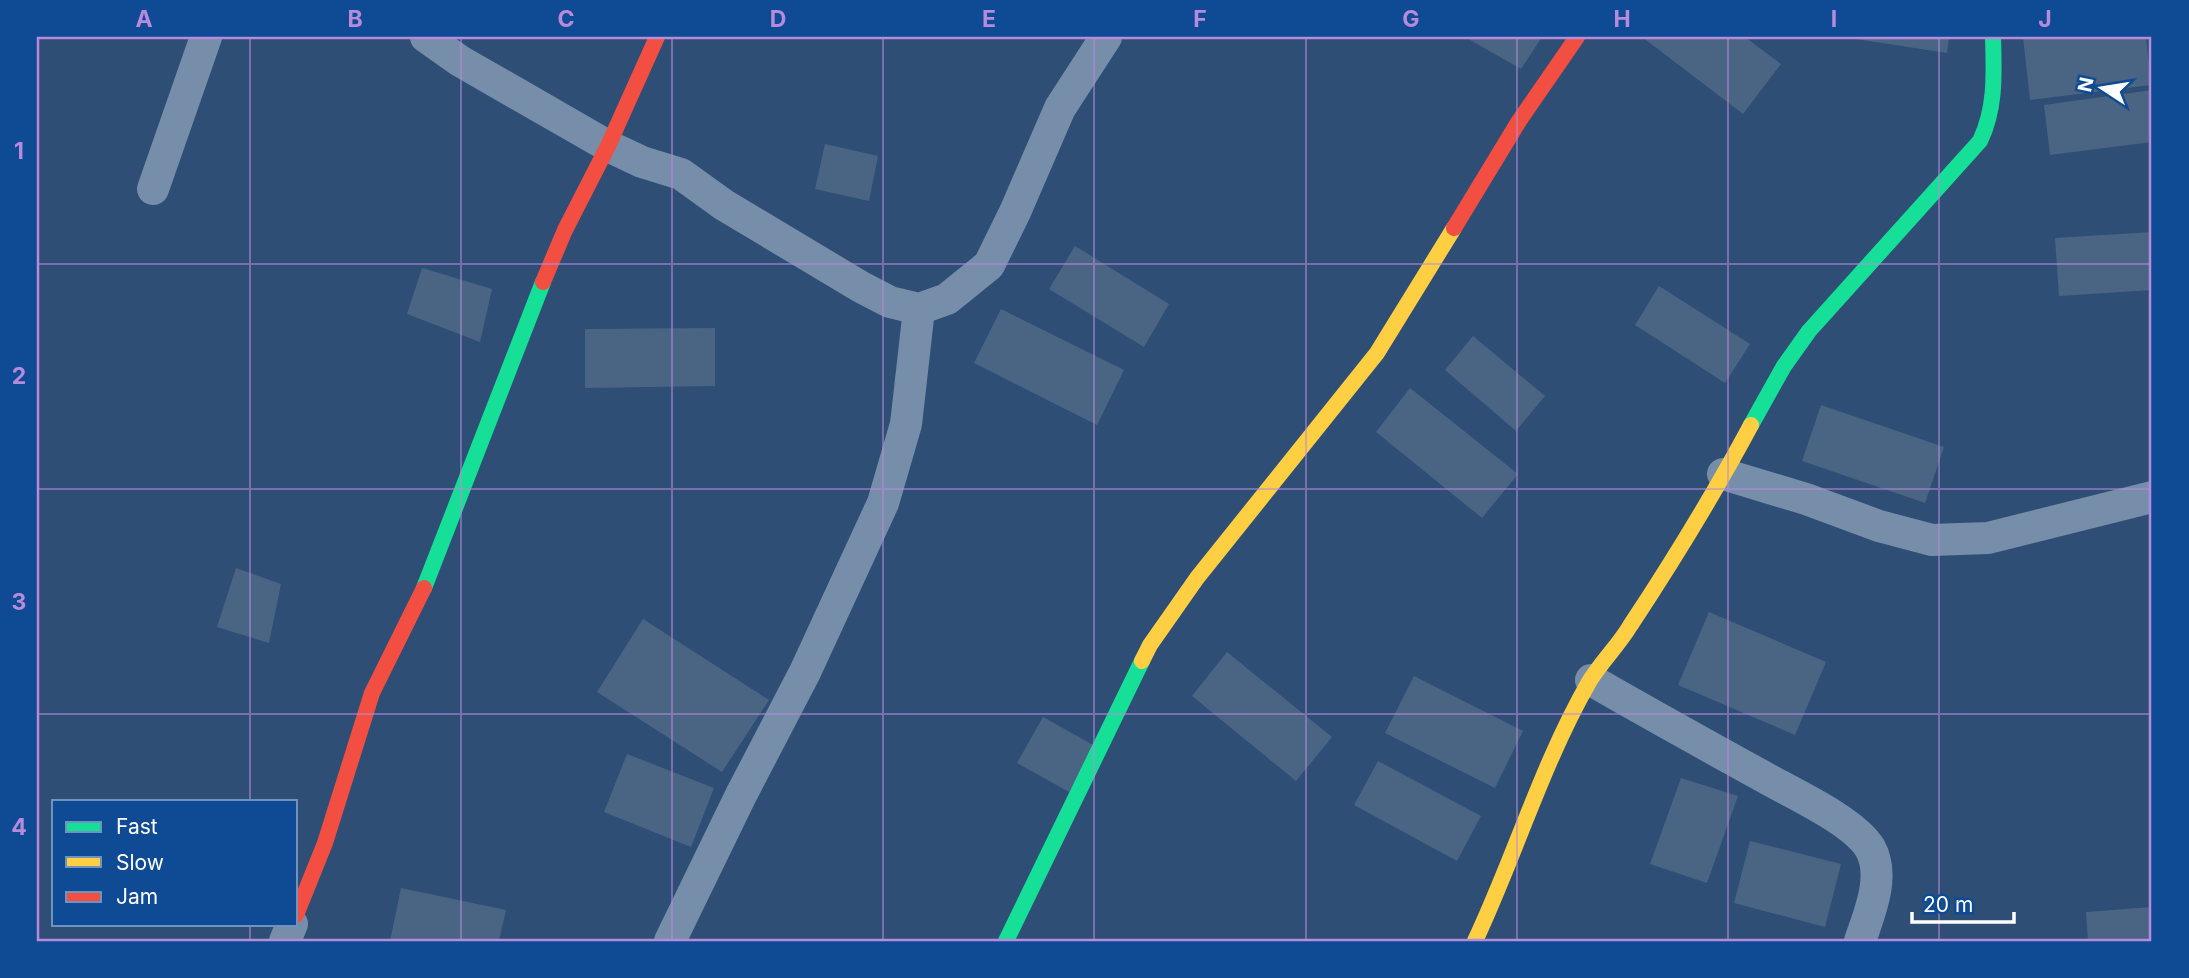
<svg xmlns="http://www.w3.org/2000/svg" width="2189" height="978" viewBox="0 0 2189 978" font-family="Inter,sans-serif">
<style>
.building{fill:#4a6484}
.lines{fill:none;stroke-linecap:round;stroke-linejoin:round}
.street{stroke:#768ea9;stroke-width:32}
.fast{stroke:#16e098;stroke-width:16}
.slow{stroke:#ffcf43;stroke-width:16}
.jam{stroke:#f24e42;stroke-width:16}
.grid{fill:none;stroke:#b68bdc;stroke-width:2;stroke-opacity:0.55}
.neatline{fill:none;stroke:#b68bdc;stroke-width:2.5}
.grid-label{font-size:23px;text-anchor:middle;font-weight:bold;fill:#b68bdc}
</style>
<rect width="100%" height="100%" fill="#2e4e76"/>
<path class="building" d="M1465,37h77l-21,32z
M1642,37h103l36,27 -38,50z
M1843,37h106l-2,16z
M2023,37h123l5,48 -121,15z
M2152,90v52l-102,13 -6,-50z
M825,144l53,12 -9,45 -54,-12z
M2152,232v58l-93,6 -4,-58z
M1075,246l94,58 -25,43 -95,-58z
M422,268l70,21 -12,53 -73,-28z
M1659,286l91,58 -25,39 -90,-58z
M1001,309l123,61 -27,55 -123,-62z
M715,328v58l-130,2v-59z
M1473,336l72,60 -29,35 -71,-61z
M1410,388l108,86 -36,44 -106,-86z
M1821,405l123,42 -19,56 -123,-42z
M236,568l45,16 -12,59 -52,-16z
M1709,612l117,50 -31,73 -117,-50z
M643,619l126,81 -47,72 -125,-80z
M1227,652l105,85 -36,44 -104,-85z
M1414,676l109,55 -28,57 -110,-55z
M1043,717l52,29 -26,46 -52,-29z
M627,754l87,34 -23,59 -87,-35z
M1378,761l103,55 -24,45 -103,-56z
M1681,778l57,18 -31,87 -57,-19z
M1750,841l91,23 -16,63 -91,-24z
M401,888l105,22 -7,31h-109z
M2152,907v34h-64l-2,-29z"/>
<g class="lines">
<path class="street" d="M426,37l34,24 148,85 34,16 39,12 43,31 137,82 29,15 29,7 28,-10 42,-34 26,-53 45,-104 46,-71
M153,189l53,-152
M1723,474l83,25 73,27 53,14 56,-2 164,-41
M1591,680c57,33 115,65 173,97 28,16 90,44 106,71 16,28 -1,66 -10,93
M285,941l7,-17
M670,941l71,-146 64,-123 78,-169 23,-79 13,-115"/>
<path class="fast" d="M1751,425l33,-59 25,-35 171,-190c16,-33 14,-68 13,-104
M424,588l119,-306
M1006,941l136,-280"/>
<path class="slow" d="M1142,661l8,-16 47,-67 180,-225 77,-125
M1475,941c40,-85 67,-177 114,-259 12,-20 29,-36 41,-56 43,-65 84,-132 121,-201"/>
<path class="jam" d="M1454,228l65,-107 58,-84
M543,282l22,-52 43,-84 49,-109
M296,915l29,-72 47,-150 52,-105"/>
</g>
<path class="grid" d="M250,37v764M461,37v904M672,37v904M883,37v904M1094,37v904M1306,37v904M1517,37v904M1728,37v904M1939,37v904M37,264h2115M37,489h2115M37,714h2115M250,924v17"/>
<rect width="2189" height="978" fill="none" stroke="#0f4b95" stroke-width="77"/>
<rect x="52" y="800" width="245" height="126" fill="#0f4b95" stroke="#6f93bf" stroke-width="2"/>
<rect x="66" y="822" width="35" height="10" fill="#16e098" stroke="#6f93bf" stroke-width="2"/>
<text x="116" y="834" font-size="21" fill="#ffffff">Fast</text>
<rect x="66" y="857" width="35" height="10" fill="#ffcf43" stroke="#6f93bf" stroke-width="2"/>
<text x="116" y="870" font-size="21" fill="#ffffff">Slow</text>
<rect x="66" y="892" width="35" height="10" fill="#f24e42" stroke="#6f93bf" stroke-width="2"/>
<text x="116" y="904" font-size="21" fill="#ffffff">Jam</text>
<g transform="translate(2102 88) rotate(282)" stroke="#0f4b95" stroke-width="5" paint-order="stroke">
<path d="M0-5L12 26L0 18L-12 26Z" fill="#ffffff"/>
<text y="-10" font-size="19" font-weight="bold" text-anchor="middle" fill="#ffffff">N</text>
</g>
<path d="M1912 912v10h102v-10" fill="none" stroke="#ffffff" stroke-width="3.5"/>
<text x="1923" y="912" font-size="21" fill="#ffffff" stroke="#0f4b95" stroke-width="5" paint-order="stroke">20 m</text>
<rect x="38" y="38" width="2112" height="902" class="neatline"/>
<g class="grid-label">
<text x="144" y="27">A</text>
<text x="355" y="27">B</text>
<text x="566" y="27">C</text>
<text x="778" y="27">D</text>
<text x="989" y="27">E</text>
<text x="1200" y="27">F</text>
<text x="1411" y="27">G</text>
<text x="1622" y="27">H</text>
<text x="1834" y="27">I</text>
<text x="2045" y="27">J</text>
<text x="19" y="159">1</text>
<text x="19" y="384">2</text>
<text x="19" y="610">3</text>
<text x="19" y="835">4</text>
</g>
</svg>
